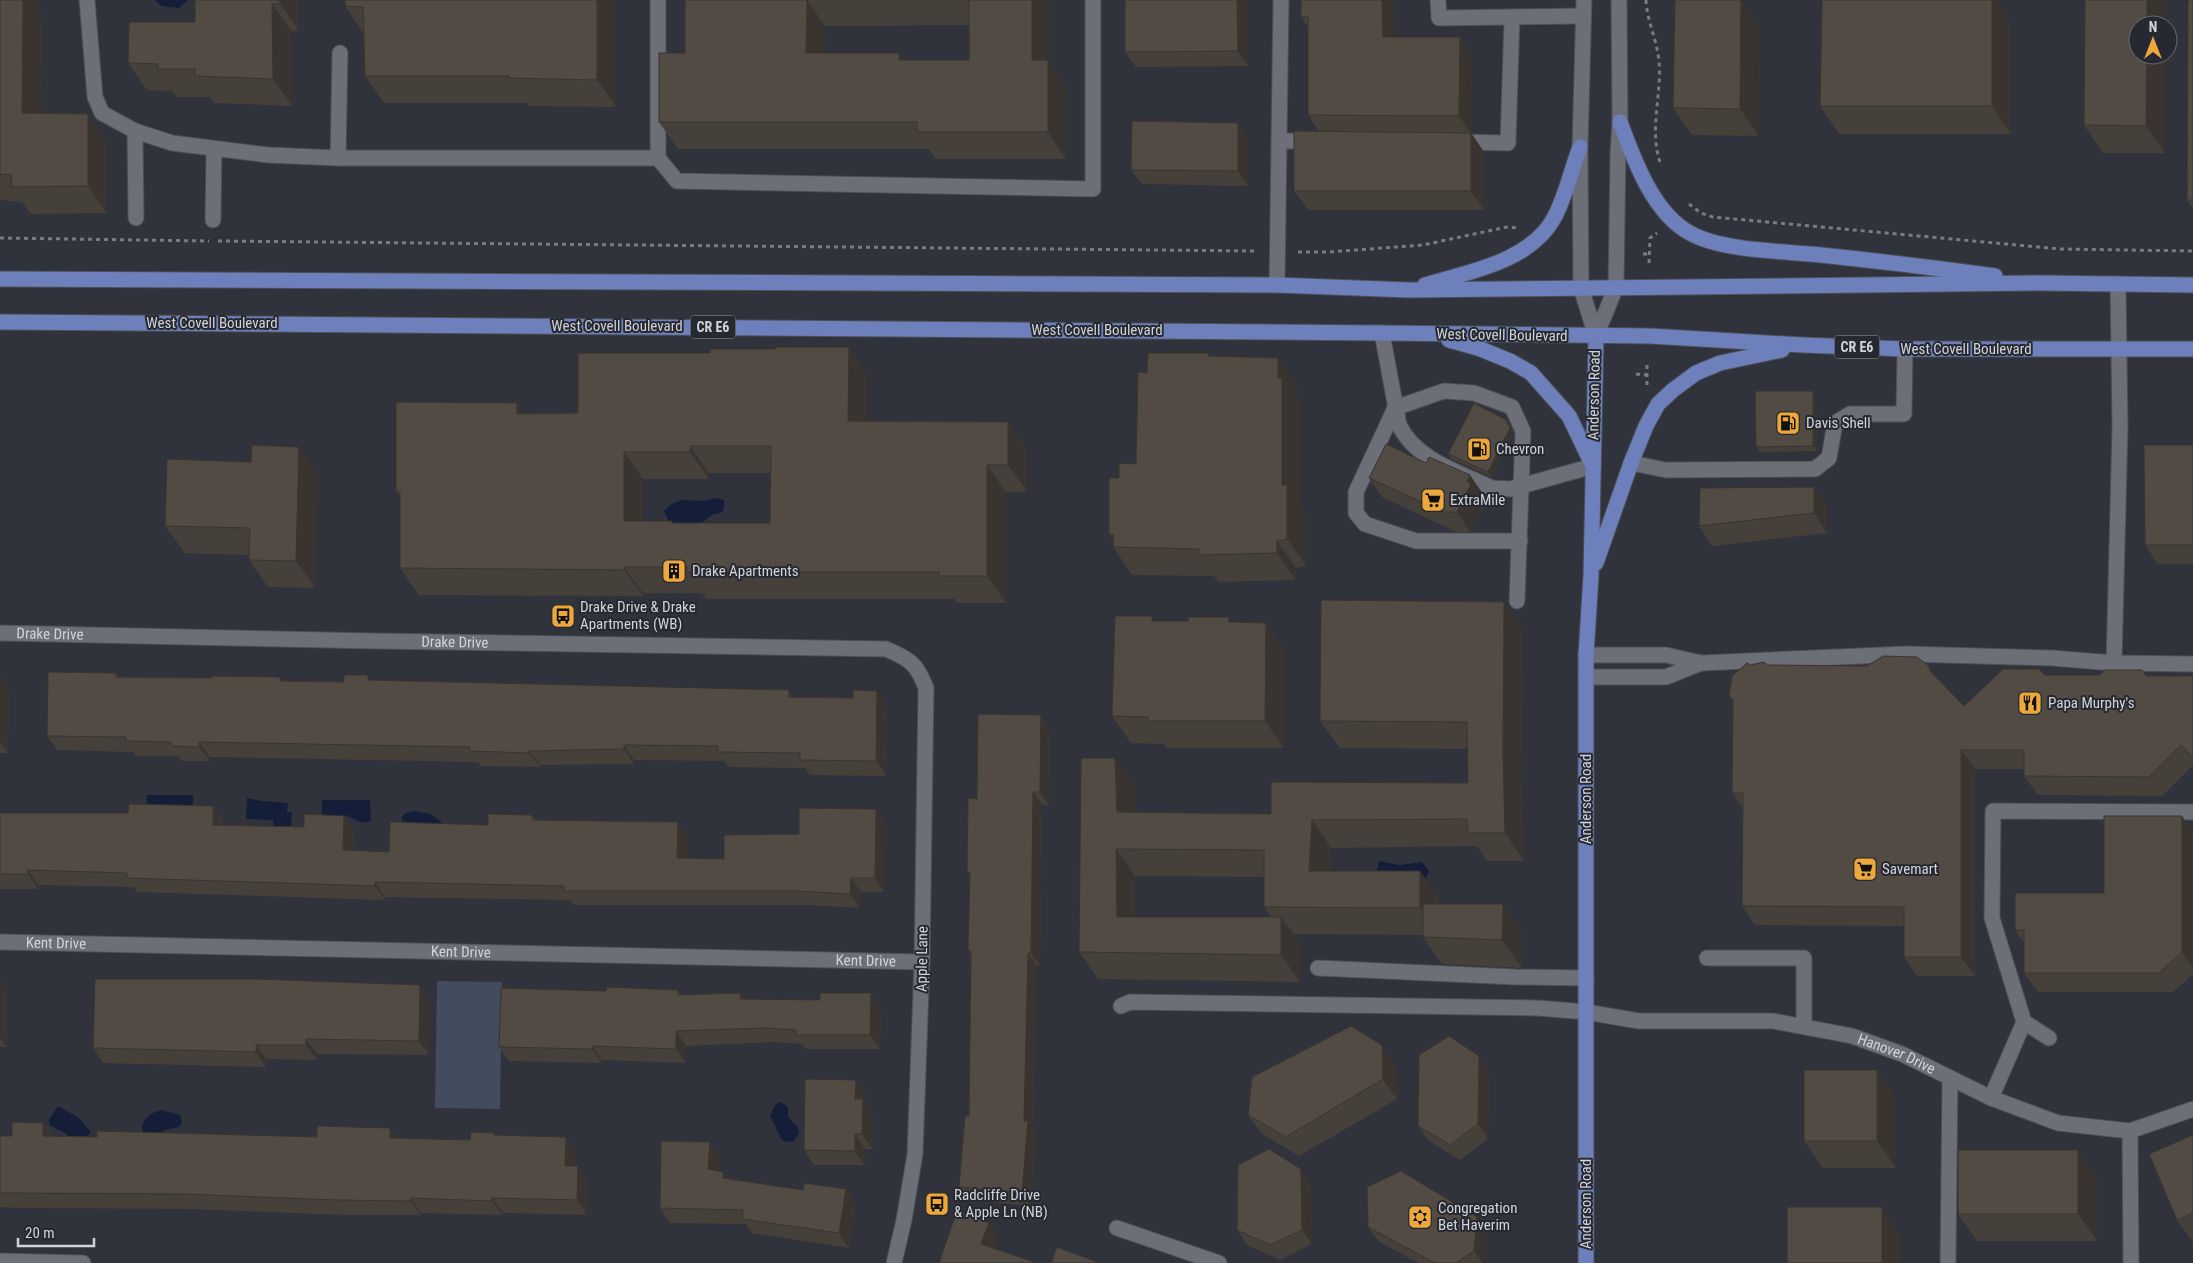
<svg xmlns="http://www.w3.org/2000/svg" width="2193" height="1263" viewBox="0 0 2193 1263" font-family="'Roboto Condensed',sans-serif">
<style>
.green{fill:#434b5f}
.water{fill:#151e39}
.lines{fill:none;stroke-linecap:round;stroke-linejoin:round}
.minor-casing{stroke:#4c4f55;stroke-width:17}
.major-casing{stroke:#4c4f55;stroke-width:17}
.path{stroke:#7a7c83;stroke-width:3;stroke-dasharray:4 4;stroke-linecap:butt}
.minor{stroke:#6c6f78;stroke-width:15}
.major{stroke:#6d80bb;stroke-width:15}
.wall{fill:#46403a;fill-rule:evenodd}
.shaded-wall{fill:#39342f}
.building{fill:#514b43;stroke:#39342f;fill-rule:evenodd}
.labels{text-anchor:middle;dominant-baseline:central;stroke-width:4;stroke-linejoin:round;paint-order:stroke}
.shield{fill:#262931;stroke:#9ea1a7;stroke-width:1}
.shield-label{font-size:14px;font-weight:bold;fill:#d2d4d9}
.street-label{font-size:15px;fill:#d2d4d9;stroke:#262931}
.poi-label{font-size:15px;fill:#d2d4d9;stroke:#262931;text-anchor:start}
</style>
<rect width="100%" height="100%" fill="#30333b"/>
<path class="green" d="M437,981l65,1 -2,127 -65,-1z"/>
<path class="water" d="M155,0h33l-9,8 -18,-2z
M715,498l9,2v9l-3,4 -7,1 -16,11h-28l-6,-14c17,-19 29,-5 51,-13z
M147,795h46v18l-46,3z
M247,798l15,3 26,2 -1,9h5l-1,15h-17l-1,-7 -27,-1z
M322,800h48l1,21 -9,2 -16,-8 -8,3 -16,-1z
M413,811l17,3 11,7 2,5 -41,-5v-5l4,-3z
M1379,861l21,4 22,-3 7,9 -5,11 -49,-1z
M781,1102l7,5v10l10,10 1,6 -5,8 -8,1 -5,-3 -11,-24 6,-11z
M57,1107h3l19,11 12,14 -10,12 -10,1 -4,-11 -18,-9v-5z
M161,1110l19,5 2,7 -3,5 -14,3 -8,6 -13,-2c-7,-11 7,-22 17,-24z"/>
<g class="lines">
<g class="minor-casing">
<g id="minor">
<path d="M87,0l8,97 7,16 33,18 37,12 96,12 70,3h320l19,23 416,8v-189"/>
<path d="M1438,0l1,18 144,-2"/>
<path d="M1584,0l-4,147 1,141 15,48"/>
<path d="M135,131l1,87"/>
<path d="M1279,141h34"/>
<path d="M1458,142l50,1 4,-126"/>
<path d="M338,158l2,-105"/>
<path d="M658,158v-158"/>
<path d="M213,220l1,-71"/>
<path d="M1277,285l4,-285"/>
<path d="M1382,333l17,92c17,35 60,47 93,63l18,1 83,-23"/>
<path d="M1596,336l20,-49 2,-135 2,-30 -1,-122"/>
<path d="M1631,463l35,7 149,-1 14,-11 6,-35 15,-9h54l1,-65"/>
<path d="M1517,601l6,-170 -11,-24 -38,-14 -30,-2 -49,17 -39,84v21l9,11 51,17h104"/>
<path id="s1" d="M0,633l376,8 510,8c24,10 31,15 40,39l-4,274 -7,192 -11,66 -10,43"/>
<path d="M1586,655h80l35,8 205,-9 146,4 62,5 79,1"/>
<path d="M2114,663l6,-236 -2,-143"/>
<path d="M1586,677h80l35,-14"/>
<path id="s2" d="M0,942l922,20"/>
<path d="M1707,958h97v68"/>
<path d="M1318,968l198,9 70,1"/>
<path id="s3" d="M1121,1006l9,-4 408,6 48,4 53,9h134l79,15 50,18 89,44 67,25 72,8 63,-22"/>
<path d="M2024,1022l25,16"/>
<path d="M1991,1098l33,-76 -32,-104 1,-107 200,1"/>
<path d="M2130,1131l1,132"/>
<path d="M1117,1228l102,35"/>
<path d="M0,1261l83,2"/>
<path d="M1948,1263l2,-185"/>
</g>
</g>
<g class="major-casing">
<path id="major" d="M1620,122c14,38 33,91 70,111 31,18 94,18 131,22 58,6 116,13 174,21
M0,279l1277,6 132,5 632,-7 152,2
M1425,285c43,-13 105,-23 129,-67 12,-22 17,-48 26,-71
M0,322l1382,11 268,3 153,9 102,4h288
M1449,340l29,8 32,13 21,12 38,43 22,46
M1596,563l35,-100 15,-37 12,-22 15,-14 23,-17 24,-10 62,-13
M1586,1263v-608l5,-79 5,-240"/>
</g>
<path class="path" d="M1646,0c1,21 11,40 13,61 3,33 -10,69 1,101
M1689,204l12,9 12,4 347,32 133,2
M0,238l209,3
M218,241l1039,10
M1298,252h31l94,-7 84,-18 12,1
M1643,254h6
M1649,263l1,-25 7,-5
M1636,374l10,1
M1647,385v-21"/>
<use href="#minor" class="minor"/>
<use href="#major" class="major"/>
</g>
<path class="wall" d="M0,0h39l4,34 -2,79 66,28v72l-76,1 -9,-12 -21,-2 -1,-1z
M195,0h104v31h-8l1,75 -77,-3 -5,-6h-33l-5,-6 -25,-1 -19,-27 67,-41z
M616,0v107l-88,-1 -1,-3h-143l-19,-27 -1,-42 -19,-28z
M685,0h365v64l16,23v72h-131l-6,-10h-251l-19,-27 26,-69zM969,25v35h-65l-5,-7h-74v-27z
M1301,0l94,37 77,18 -1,78 13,19v58h-176l-14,-19 25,-59 -11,-17v-88l-7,-10z
M1822,0h174l15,22v112h-172l-19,-28z
M2085,0l80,153h-62l-19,-28z
M2193,0v208l-6,-8z
M1248,2v64l-112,1 -11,-15z
M1760,27l-1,109 -67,-1 -19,-27z
M1248,137v49l-106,-2 -11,-14z
M1208,353l2,3 87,29v13l4,7v99l5,8v54l-10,2v12l-78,2 -4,-6 -82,-1 -19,-28 1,-7 -5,-6 10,-56 17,-14 11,-91z
M867,374v47l160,28v43h-21v111h-48l-3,-4h-249l-4,-6h-59v3l-224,-1 -19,-27v-72l-4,-5 121,-88 7,10h54zM709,473h61v50h-97l-1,-2h-29v-42h66z
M1816,396l1,55 -57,1 -4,-5z
M1510,425l4,8 -22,44 -41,-18 -3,-5z
M2193,445v119h-35l-13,-19z
M299,447l19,27 -3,114 -47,-1 -19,-27v-5l-64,-2 -20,-27 86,-64z
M1369,478l114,16 -2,4 4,5 -15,29h-14l-74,-35z
M1827,506v27l-115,13 -13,-20z
M1156,621l110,2 19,27 -1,98h-117l-3,-4 -33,-1 -19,-27z
M1523,629l-1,149 2,83h-37l-10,-15 -146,2 -1,23 109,27v6h64l19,27v37l-80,-4 -19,-27v-2l-130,-1 8,10 -1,38 -202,-3 -19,-27 36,-194 19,27 1,27 136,2 197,-31v-34l-128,-1 -20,-27zM1135,876l129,1v30l7,10h-136z
M1750,665h18l171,15 25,26 81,-31 148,1v89l-31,31 -124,-1 -14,-19v-7h-49v207h-58l-13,-19v-31l-149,-1 -13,-19 1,-97 -11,-16 1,-92 -4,-5z
M116,673l3,4 225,5 28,-2 421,17 94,9 -1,70 -76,-1 -5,-7 -76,-1 -5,-6 -90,-1v4l-94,1v2l-59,-1 -3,-4 -268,-5v4h-28l-4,-5h-42l-3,-4 -76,-2 -10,-14z
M0,676l9,13 -1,64h-8z
M1050,728l-1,77h-7l-2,161h-3l-3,163 3,5 -6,72 -63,-6 -9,-13 10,-71 2,-160 -3,-5 2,-76 -3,-3 10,-73z
M213,806l10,14v6l81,1 40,-11 10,14v20l35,2 99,-27 44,-10 4,5 152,17 -1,21 37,1 152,-50 10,15 -2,68h-23l-1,16 -53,-3h-233l-4,-5 -185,-3v3l-248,-8 -3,-5 -96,-2v4h-38v-76h128z
M2193,831v143l-20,18h-135l-14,-19v-30l-9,-13 89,-37z
M0,980l7,11v56h-7z
M678,990l3,5 59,-2 5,6 75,1 51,-7 10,15 -1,41h-74l-4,-5 -26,-2 -90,4v17l-84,-3v3l-93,-2 -10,-14 107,-56z
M430,1000l-1,55 -112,-1v6l-51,-1v8l-163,-4 -10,-15z
M1479,1056l10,15 -1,68 -28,21 -31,-19 -11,-15z
M1395,1064l2,35 -98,57 -37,-22 -14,-19z
M866,1094v9l7,10v36h-8v16h-51l-10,-15z
M1896,1097v71h-73l-19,-27z
M43,1123l10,13 44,1h220l80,1 73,2 24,-7 2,2 70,2 10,15v14h2l10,15 -1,34 -84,-2v2l-82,-2v2h-74l-154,-6 -172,-1 -21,-1v-71h12z
M2193,1135v107l-16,-22z
M710,1142l10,15 -1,14 9,7 75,12 43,-1 10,15 -7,44 -97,-15 -6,-9 -76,-1 -10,-15z
M2097,1177v64h-120l-19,-27z
M1311,1183l1,61 -32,16 -33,-15 -10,-15z
M1368,1227l119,5 -2,31h-67l-40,-22z"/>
<path class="shaded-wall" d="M23,0h16l4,34 -2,106 -19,-27z
M280,0h19v31l-19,-27z
M597,0h19v107l-19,-27z
M807,0l18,26v54l-19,-27z
M1032,0h18v64l16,23v72l-18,-27 -16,-72z
M1237,0h9l2,2v64l-10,-15z
M1382,0h12l1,54 -12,-17z
M1741,0l19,27 -1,109 -19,-27z
M1992,0h4l15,22v112l-19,-28z
M2147,0h19v25h-19z
M272,4l19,27 1,75 -19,-27z
M1460,37l12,18 -1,78 -12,-17z
M899,53l18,27 -18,-20z
M2147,55h19l-1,98 -19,-27z
M88,114l19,27v72l-19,-27z
M1238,123l10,14v49l-10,-15z
M1471,133l13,19v58l-13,-19z
M849,347l18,27v74l-19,-27z
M1278,358l19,27v13l4,7v99l5,8v54l-19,-27 -5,-54 -4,-107z
M1813,391l3,5 1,55 -4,-5z
M517,403l19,27 -19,-16z
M1506,420l4,5 4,8 -22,44 -4,-5z
M1008,422l19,27v43l-19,-27z
M690,446l19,27v6l-19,-27z
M299,447l19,27 -3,114 -19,-27z
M624,452l19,27v69l-19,-27z
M987,465l19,27v111l-19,-27z
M1470,475l13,19 -2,4 4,5 -15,29 -13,-20 10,-31z
M1814,487l13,19v27l-13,-20z
M1277,541l19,27v12l-19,-27z
M624,567l19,26v3l-19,-26z
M1504,602l19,27 -1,149 2,83 -19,-28 -2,-82z
M1266,623l19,27 -1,98 -19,-27z
M1929,666l13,19 -12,-14z
M0,676l9,13 -1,64 -8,-12z
M789,690l10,15 -10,-8z
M877,691l10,15 -1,70 -10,-15z
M1041,715l9,13 -1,77 -9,-13z
M199,742l11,15v4l-11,-14z
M624,745l10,15v4l-10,-15z
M1961,750l14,19v207l-14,-19z
M529,751l11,14v2l-11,-14z
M1115,758l19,27 2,55 -19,-28z
M1033,792l9,13 -2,161 -9,-13z
M213,806l10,14v20l-10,-15z
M876,809l10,15 -2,68 -9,-14z
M344,816l10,14 -1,34 -10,-14z
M2182,816l11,15v137l-11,-16z
M1312,820l19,28 -3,50 -19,-27z
M678,822l10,15 -1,35 -10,-14z
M1116,849l19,27 1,68 -19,-27z
M28,870l10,15v4l-10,-15z
M1420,871l19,27v38l-19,-28z
M851,878l10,14 -1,16 -10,-14z
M375,882l10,15v3l-10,-14z
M1503,904l19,27v37l-20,-28z
M1281,917l20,27 -1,38 -19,-27z
M1028,953l9,13 -3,163 3,5 -6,72 -9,-13z
M0,980l7,11v56l-7,-9z
M420,985l10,15 -1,55 -10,-14z
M740,993l10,14 -9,-8z
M871,993l10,15 -1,41 -10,-14z
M676,1031l10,15v17l-10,-14z
M306,1039l11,15v6l-11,-15z
M256,1045l10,14v8l-10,-15z
M1382,1045l13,19 2,35 -14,-20z
M592,1046l10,14v3l-10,-14z
M1479,1056l10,15 -1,68 -10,-15z
M1877,1070l19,27v71l-19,-27z
M856,1080l10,14v9l7,10v36l-11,-15 -7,-35z
M43,1123l10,14 -10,-1z
M390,1128l10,14 -10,-4z
M855,1134l10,15v16l-10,-14z
M566,1137l10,15 -1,28 -10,-14z
M710,1142l10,15 -2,27 -10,-15z
M2078,1150l19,27v64l-19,-27z
M578,1166l10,15 -1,34 -10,-15z
M1301,1169l10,14 1,61 -10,-14z
M723,1172l10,14 -10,-8z
M846,1189l10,15 -7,44 -10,-15z
M411,1198l10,15v2l-10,-14z
M492,1198l11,15v2l-11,-14z
M1882,1207l19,28v28h-19z
M1477,1217l10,15 -2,31h-2l-9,-12z
M989,1223l10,14 -7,21 -11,-14z"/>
<path class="building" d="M0,0h23v7l-1,106 66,1v72l-76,1 -1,-12 -11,-1z
M195,0h85v4h-8l1,75 -78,-3v-7h-37v-5l-30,-1 1,-41h66z
M345,0h252v80l-88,-2v-2h-144l-2,-69 -18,-1z
M685,0h122l-1,53h93v7h70v-60h63v60h16v72h-131v-10h-258v-69h26z
M1125,0h112l1,51 -113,1z
M1301,0h81l1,37h77l-1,79 -151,-1v-98h-7z
M1675,0h66l-1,109 -67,-1z
M1822,0h170v106h-172z
M2085,0h62v25h-9v30h9l-1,71 -62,-1z
M2188,0h5v200h-6z
M1132,121l106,2v48l-107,-1z
M1294,131l177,2v58h-177z
M775,347h74l-1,74 160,1v43h-21v111h-48v-4h-252v-5h-63v3l-224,-2v-77h-4v-89l121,1v11l61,-1v-60h132v-4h65zM690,446h81l-1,77h-98v-2h-48v-69h66z
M1148,353h60v3l70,2v20h4v107h5v54l-10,2v12l-78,2v-6l-86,-2 1,-12 -5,-1v-56h10v-15l17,1 2,-92 9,1z
M1755,391h58v55l-57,1z
M1474,403l32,17 4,8 -22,44 -40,-18z
M1386,444l40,19 3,-6 41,18 -3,6 4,3 -14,28h-14l-74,-34z
M252,445l47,2 -3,114 -47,-1 1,-32 -85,-2 2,-67 84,3z
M2144,445h49v100h-48z
M1814,487v26l-115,13 1,-38z
M1321,600l183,2 -1,149 2,82h-37l-1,-14 -155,1 -3,51h111v37l-156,-1v-57l-148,-1 1,68h164v38l-202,-3 2,-194h34l2,54 154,2v-32l197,1 -1,-61 -147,-1z
M1115,616h37v5h36l1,-4h40v5l37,1 -1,98h-117v-4l-36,-1z
M1883,656l34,1 12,9 1,5 34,35 39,-37h36l6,6h55l5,-5h37l4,6h47v81l-12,-12 -32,32 -125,-1v-26h-63v207h-57v-50l-162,-1 1,-113h-11l1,-93 -4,-4 3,-20 15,-13 3,2 14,-3 4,3 99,1z
M48,672l68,1v4l95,1v-2l69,1v4l64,1v-7h24v5l421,10v7l64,1v-8l24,1 -1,70 -76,-1v-7l-82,-1v-6l-94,-1v4l-95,2v2l-59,-2v-4l-271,-5v5l-28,-1 1,-4 -46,-1v-4l-79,-1z
M978,714l63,1 -1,77h-7l-2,161h-3l-4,168h4l-6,72 -63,-6 6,-71h4l2,-165h-3l2,-79h-3l1,-74 9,1z
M129,804l84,2v19l91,2v-13l40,2 -1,34 46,2 1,-30 98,3v-11l44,1v5l146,2 -1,36 47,1v-24l75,-1v-26l77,1 -1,69h-24l-1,16 -53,-3h-233v-5l-189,-4v4l-248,-8v-5l-99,-3v4h-28v-61h128z
M2104,816h78v136l-23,21h-135v-43h-9v-37h89z
M1423,904h80l-1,36 -79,-3z
M95,979h162l163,6 -1,56 -113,-2v6h-50v7l-163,-4z
M607,987l71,3v5l62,-2 1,6 79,1v-7h51l-1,42h-74v-5l-30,-2 -90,3v18l-84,-3v3l-93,-2 2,-59 105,3z
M1351,1026l31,19 1,34 -97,58 -38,-22 4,-38z
M1449,1036l30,20 -1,68 -28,21 -32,-19 1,-71z
M1804,1070h73v71h-73z
M805,1079l51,1 -1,19h8l-1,35h-7v17l-51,-1z
M12,1122l31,1v13l54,1v-6l220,6v-11l73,2v10l80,2 1,-8 23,1v2l72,2 -1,29h13l-1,34 -85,-2v3l-81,-3v3l-74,-1 -154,-6 -183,-1v-57h12z
M2193,1135v78l-16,7 -28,-66z
M661,1141l49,1 -2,27 15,3v6l80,12 1,-7 42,6 -7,44 -97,-14 1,-9 -83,-2z
M1269,1149l32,20 1,61 -32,15 -33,-15 1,-65z
M1958,1150h120v64h-120z
M1401,1171l76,46 -3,34 -18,12h-21l-67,-36 -1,-40z
M1787,1207h95v56h-95z
M957,1211l32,12 -8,21 56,19h-98z
M1057,1247l43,16h-49z"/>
<defs>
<g id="fuel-square" transform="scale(1.25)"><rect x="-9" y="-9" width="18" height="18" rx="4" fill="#eda83b" stroke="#262931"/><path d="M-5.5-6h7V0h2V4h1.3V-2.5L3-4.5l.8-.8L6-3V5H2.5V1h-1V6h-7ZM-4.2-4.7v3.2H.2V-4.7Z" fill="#111"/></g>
<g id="supermarket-square" transform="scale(1.25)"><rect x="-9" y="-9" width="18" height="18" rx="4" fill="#eda83b" stroke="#262931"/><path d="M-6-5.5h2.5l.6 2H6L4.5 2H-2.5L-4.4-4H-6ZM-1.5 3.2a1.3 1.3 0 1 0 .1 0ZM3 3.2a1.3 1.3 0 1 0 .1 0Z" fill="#111"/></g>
<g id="building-square" transform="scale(1.25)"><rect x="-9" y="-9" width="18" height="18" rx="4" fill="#eda83b" stroke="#262931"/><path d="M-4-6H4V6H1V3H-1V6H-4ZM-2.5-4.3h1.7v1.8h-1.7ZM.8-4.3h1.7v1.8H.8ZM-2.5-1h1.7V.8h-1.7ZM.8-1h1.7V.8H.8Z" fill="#111"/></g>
<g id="bus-square" transform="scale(1.25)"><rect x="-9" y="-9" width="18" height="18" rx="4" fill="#eda83b" stroke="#262931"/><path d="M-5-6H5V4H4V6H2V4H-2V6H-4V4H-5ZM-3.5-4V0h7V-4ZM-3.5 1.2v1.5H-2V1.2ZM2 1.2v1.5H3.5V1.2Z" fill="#111"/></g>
<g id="restaurant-square" transform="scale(1.25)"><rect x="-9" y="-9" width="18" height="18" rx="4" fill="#eda83b" stroke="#262931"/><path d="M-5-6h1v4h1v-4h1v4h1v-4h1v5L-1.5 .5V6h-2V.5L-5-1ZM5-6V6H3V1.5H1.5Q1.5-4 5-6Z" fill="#111"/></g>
<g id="synagogue-square" transform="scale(1.25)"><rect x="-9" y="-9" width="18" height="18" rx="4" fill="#eda83b" stroke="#262931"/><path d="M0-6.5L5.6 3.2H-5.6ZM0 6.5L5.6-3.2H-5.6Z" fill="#111"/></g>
</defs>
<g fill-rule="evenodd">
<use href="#fuel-square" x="1788" y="423"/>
<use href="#fuel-square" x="1479" y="449"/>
<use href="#supermarket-square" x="1433" y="500"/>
<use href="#building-square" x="674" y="571"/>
<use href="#bus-square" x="563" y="616"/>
<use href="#restaurant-square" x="2030" y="703"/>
<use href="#supermarket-square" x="1865" y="869"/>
<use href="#bus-square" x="937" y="1204"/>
<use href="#synagogue-square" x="1420" y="1217"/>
</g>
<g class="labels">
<g class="shield">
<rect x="690.5" y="315.5" width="45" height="23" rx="4"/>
<rect x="1834.5" y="335.5" width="45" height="23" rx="4"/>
</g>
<g class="shield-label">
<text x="713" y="327">CR E6</text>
<text x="1857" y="347">CR E6</text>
</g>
<g class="street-label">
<text x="212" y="323">West Covell Boulevard</text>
<text x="617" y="326">West Covell Boulevard</text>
<text x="1097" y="330">West Covell Boulevard</text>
<text transform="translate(1502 335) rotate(1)">West Covell Boulevard</text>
<text x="1966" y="349">West Covell Boulevard</text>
<text transform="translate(1594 395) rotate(-89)">Anderson Road</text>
<text stroke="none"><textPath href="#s1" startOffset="50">Drake Drive</textPath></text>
<text stroke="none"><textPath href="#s1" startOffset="455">Drake Drive</textPath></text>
<text transform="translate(1586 799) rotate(-90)">Anderson Road</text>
<text stroke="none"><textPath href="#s2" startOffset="56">Kent Drive</textPath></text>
<text stroke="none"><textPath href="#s2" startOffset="461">Kent Drive</textPath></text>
<text transform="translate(922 959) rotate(-89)">Apple Lane</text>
<text stroke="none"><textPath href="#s2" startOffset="866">Kent Drive</textPath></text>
<text stroke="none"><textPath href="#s3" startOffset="782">Hanover Drive</textPath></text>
<text transform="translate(1586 1204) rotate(-90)">Anderson Road</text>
</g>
<g class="poi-label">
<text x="1806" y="423">Davis Shell</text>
<text x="1496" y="449">Chevron</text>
<text x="1450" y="500">ExtraMile</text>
<text x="692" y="571">Drake Apartments</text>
<text x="580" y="607">Drake Drive &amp; Drake<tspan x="580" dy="17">Apartments (WB)</tspan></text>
<text x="2048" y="703">Papa Murphy's</text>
<text x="1882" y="869">Savemart</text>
<text x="954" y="1195">Radcliffe Drive<tspan x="954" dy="17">&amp; Apple Ln (NB)</tspan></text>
<text x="1438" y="1208">Congregation<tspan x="1438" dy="17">Bet Haverim</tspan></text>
</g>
</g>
<g transform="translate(2153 40)"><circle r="24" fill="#262931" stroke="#6b6d74"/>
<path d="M0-4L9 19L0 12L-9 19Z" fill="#eda83b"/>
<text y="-8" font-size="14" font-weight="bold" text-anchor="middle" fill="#d2d4d9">N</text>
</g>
<path d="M18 1238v8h76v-8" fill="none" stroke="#d2d4d9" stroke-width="2.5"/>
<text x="25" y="1238" font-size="15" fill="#d2d4d9" stroke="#262931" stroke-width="4" paint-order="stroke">20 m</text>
</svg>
